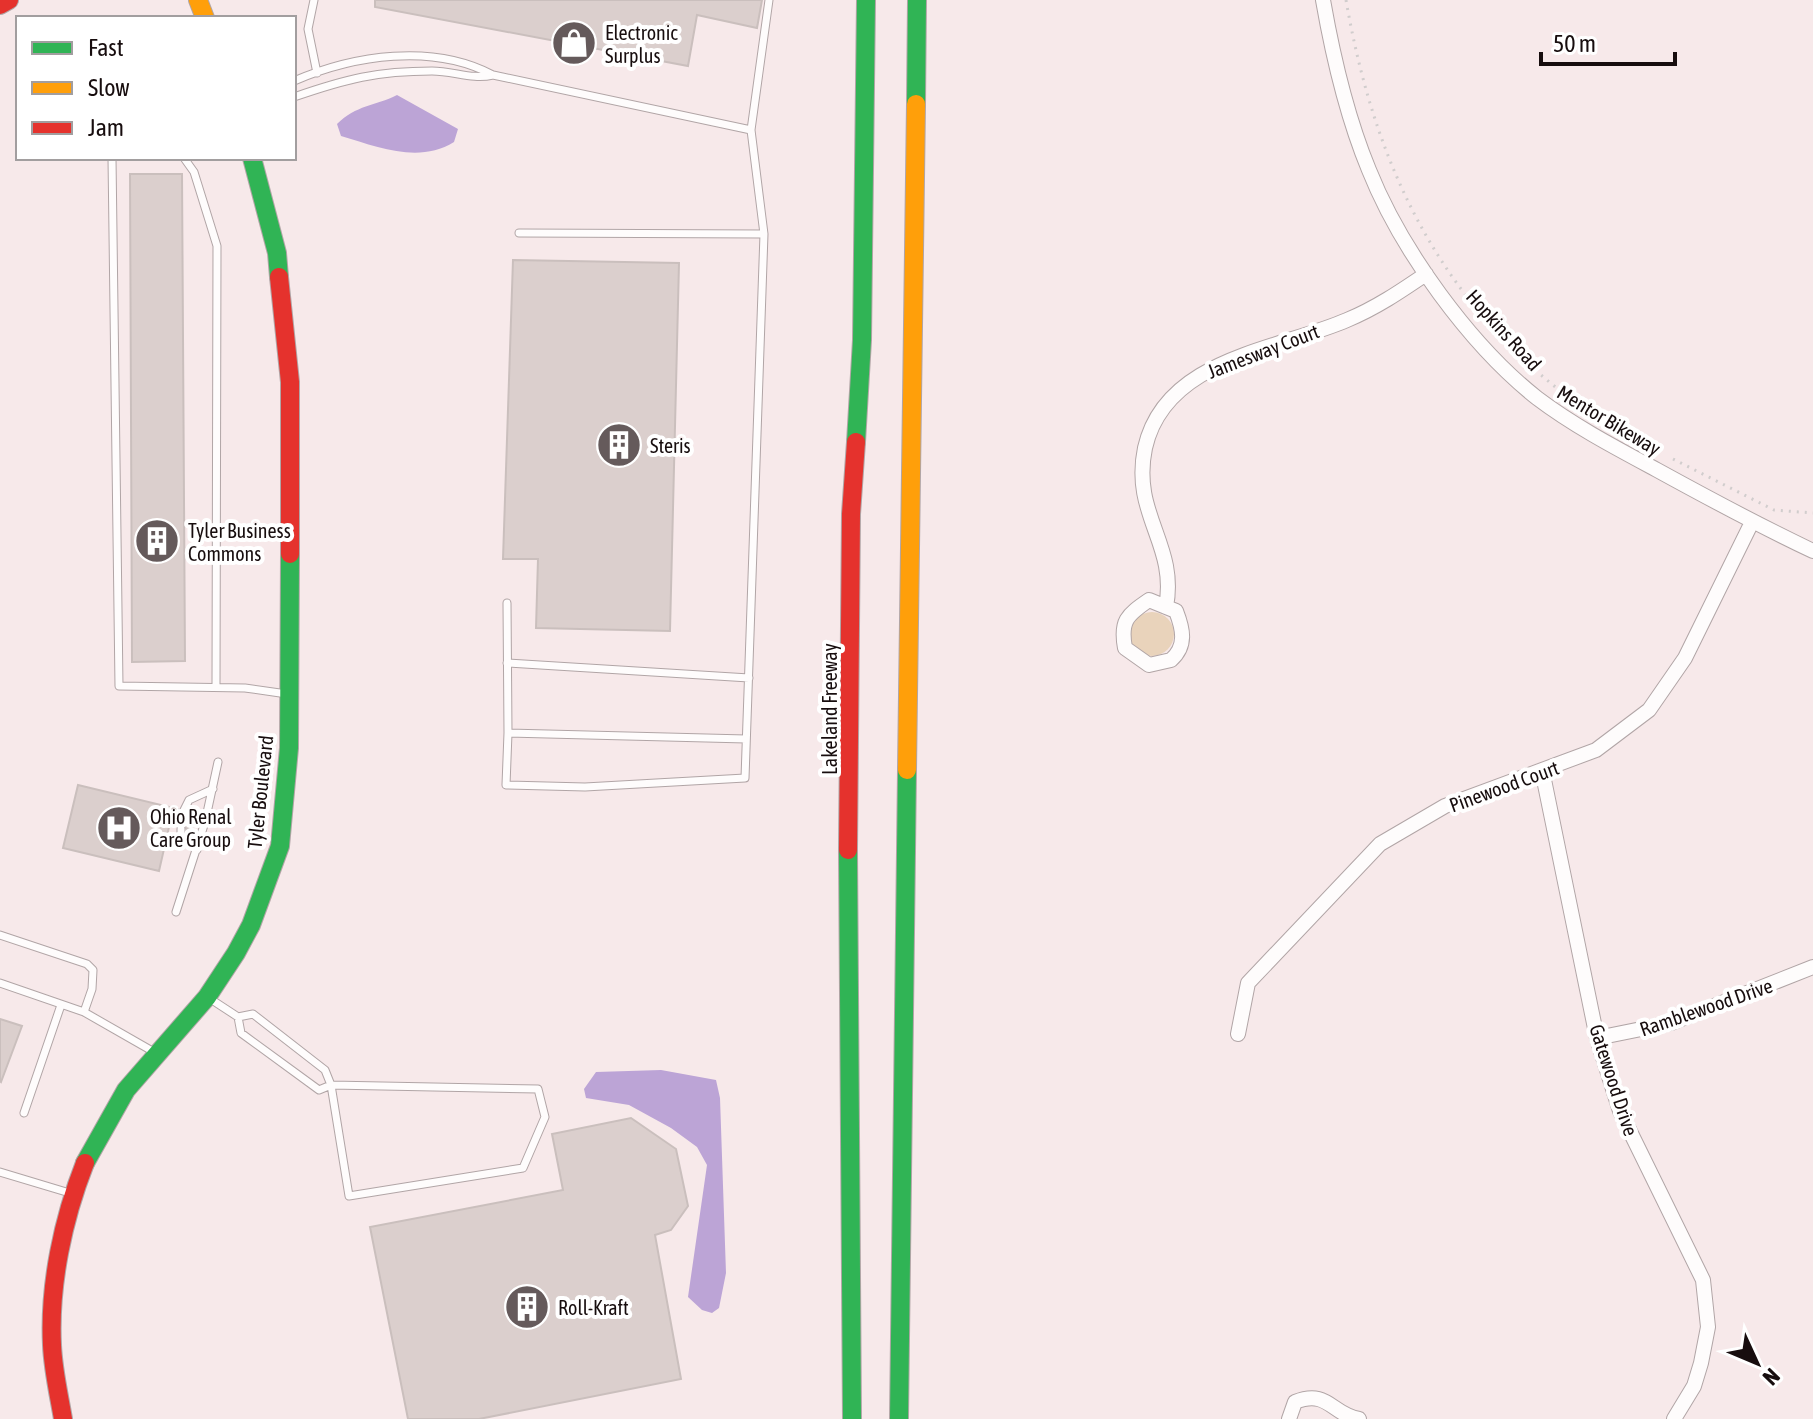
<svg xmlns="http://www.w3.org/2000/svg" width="1813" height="1419" viewBox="0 0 1813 1419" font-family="'Asap Condensed',sans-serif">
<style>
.green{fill:#e9d3bb}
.water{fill:#bca4d6}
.building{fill:#dbcfcd;stroke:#cabfbd;stroke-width:2}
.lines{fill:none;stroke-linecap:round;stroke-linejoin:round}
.lane-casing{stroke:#b1a5a6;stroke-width:9}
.street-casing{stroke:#b1a5a6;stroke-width:16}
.fast-casing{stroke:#b1a5a6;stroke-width:20}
.slow-casing{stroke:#b1a5a6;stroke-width:20}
.jam-casing{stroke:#b1a5a6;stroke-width:20}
.path{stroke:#d1cdcd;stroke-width:3;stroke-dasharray:2 6;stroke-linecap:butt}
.lane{stroke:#fefcfc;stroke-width:7}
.street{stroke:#fefcfc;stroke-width:14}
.fast{stroke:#30b455;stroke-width:18}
.slow{stroke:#ff9f0a;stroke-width:18}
.jam{stroke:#e5322d;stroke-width:18}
.labels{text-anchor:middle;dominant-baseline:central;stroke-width:8;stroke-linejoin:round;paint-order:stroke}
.poi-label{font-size:20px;fill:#170d0e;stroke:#fff;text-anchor:start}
.street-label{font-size:20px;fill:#170d0e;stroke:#fff}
</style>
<rect width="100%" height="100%" fill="#f7e9ea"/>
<path class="green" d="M1130 634a22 22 0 1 1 44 0a22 22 0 1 1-44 0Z"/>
<path class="water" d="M397,95l61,34 -4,13c-35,22 -76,5 -113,-6l-4,-12c19,-19 38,-18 60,-29z
M661,1070l55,10 4,18 6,175 -7,35 -7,5 -10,-3 -14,-13 19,-132 -10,-18 -26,-19 -42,-23 -43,-7 -2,-9 12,-17z"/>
<path class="building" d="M375,0h387l-5,28 -60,-13 -9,51 -313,-59z
M130,174h52l3,487 -53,1z
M513,260l166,3 -9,368 -134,-3 2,-69h-35z
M78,785l100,24 4,7 10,-4 -4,19 -6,-8 -13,4 -10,44 -96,-23z
M0,1019l22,7 -21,56 -1,-1z
M631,1118l45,31 12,57 -17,24 -16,5 26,144 -202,40h-71l-38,-192 193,-37 -11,-56z"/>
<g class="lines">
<g class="lane-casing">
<path id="lane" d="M314,0l-6,29 9,44
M493,75l258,55 18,-130
M294,81c60,-26 139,-38 199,-6 -21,5 -39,-4 -61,-4 -55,0 -86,8 -138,26
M112,158l7,528 126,2 42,6
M184,158l10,14 23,74 -1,441
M519,233l245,1
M507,603l1,130 238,6
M507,663l242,15
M508,733l-2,52 79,2 160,-9 19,-544 -13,-104
M184,810l5,-10 24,-11
M181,829v8l16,13
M176,912l29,-90 13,-60
M0,935l87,29 6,6 -1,19 -8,23
M0,983l84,29 70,40
M209,998l29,19 15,-3 72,56 6,15 -12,5 -78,-57 -3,-16
M331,1085l207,4 7,28 -22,51 -174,28z
M24,1113l37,-108
M0,1172l73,22"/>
</g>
<g class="street-casing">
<path id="street" d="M1323,0c10,57 24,117 46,170 32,80 101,175 168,228 37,28 79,50 120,72 51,28 103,56 156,81
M1149,600l27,11c7,18 11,35 -5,49l-22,5 -24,-17c-5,-27 2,-33 24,-48z
M1166,607c12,-63 -35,-92 -21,-159 20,-90 133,-98 202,-128 29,-12 54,-29 79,-46
M1542,770l55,268 23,73 83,169 5,47 -7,36 -7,23 -20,33
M1238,1034l10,-51 132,-139 65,-38 151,-56 53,-40 36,-52 67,-136
M1597,1038l74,-15 142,-56
M1289,1419l6,-17c33,-13 36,12 64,17"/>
</g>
<g class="fast-casing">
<path id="fast" d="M916,104l1,-104
M252,158l25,95 2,24
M856,442l6,-102 4,-340
M848,850l4,569
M85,1163l41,-73 81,-93 29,-44 15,-28 29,-79 9,-98 1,-194
M899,1419l8,-649"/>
</g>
<g class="slow-casing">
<path id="slow" d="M198,0l7,18
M907,770l9,-666"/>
</g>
<g class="jam-casing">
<path id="jam" d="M0,5l9,-5
M279,277l11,105v172
M848,850l3,-336 5,-72
M63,1419c-4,-24 -10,-49 -11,-74 -3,-60 11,-126 33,-182"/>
</g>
<path class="path" d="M1346,0c29,168 96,307 237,408
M1593,414l35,20
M1673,459l101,51 39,3"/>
<use href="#lane" class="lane"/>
<use href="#street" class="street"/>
<use href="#fast" class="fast"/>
<use href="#slow" class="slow"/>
<use href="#jam" class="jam"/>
</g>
<defs>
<g id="shop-disc" transform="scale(2.3)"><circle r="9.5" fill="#655a5b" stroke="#fff"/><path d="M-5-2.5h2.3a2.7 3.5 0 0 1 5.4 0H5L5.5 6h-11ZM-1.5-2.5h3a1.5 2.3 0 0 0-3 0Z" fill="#fff"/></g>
<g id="building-disc" transform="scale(2.3)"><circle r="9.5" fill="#655a5b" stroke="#fff"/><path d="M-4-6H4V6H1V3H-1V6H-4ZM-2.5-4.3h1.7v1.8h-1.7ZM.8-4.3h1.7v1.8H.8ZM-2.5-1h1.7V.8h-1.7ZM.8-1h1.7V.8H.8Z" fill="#fff"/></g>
<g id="hospital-disc" transform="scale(2.3)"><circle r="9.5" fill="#655a5b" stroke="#fff"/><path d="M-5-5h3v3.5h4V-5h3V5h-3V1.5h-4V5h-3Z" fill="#fff"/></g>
</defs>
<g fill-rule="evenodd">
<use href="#shop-disc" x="574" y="43"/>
<use href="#building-disc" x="619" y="445"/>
<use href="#building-disc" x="157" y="541"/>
<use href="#hospital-disc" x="119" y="828"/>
<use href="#building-disc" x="527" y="1307"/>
</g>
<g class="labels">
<g class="poi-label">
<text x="605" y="32">Electronic<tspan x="605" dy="23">Surplus</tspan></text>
<text x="650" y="445">Steris</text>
<text x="188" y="530">Tyler Business<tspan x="188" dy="23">Commons</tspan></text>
<text x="150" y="816">Ohio Renal<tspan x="150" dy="23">Care Group</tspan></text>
<text x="558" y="1307">Roll-Kraft</text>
</g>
<g class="street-label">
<text transform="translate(1504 330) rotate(48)">Hopkins Road</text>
<text transform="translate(1263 351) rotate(-21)">Jamesway Court</text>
<text transform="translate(1609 420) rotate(31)">Mentor Bikeway</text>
<text transform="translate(829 709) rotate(-90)">Lakeland Freeway</text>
<text transform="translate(1504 786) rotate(-20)">Pinewood Court</text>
<text transform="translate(260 792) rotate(-84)">Tyler Boulevard</text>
<text transform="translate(1706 1007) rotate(-19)">Ramblewood Drive</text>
<text transform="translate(1614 1080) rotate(72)">Gatewood Drive</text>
</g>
</g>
<rect x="16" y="16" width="280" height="144" fill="#ffffff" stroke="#a29e9f" stroke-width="2"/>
<rect x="32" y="42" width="40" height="12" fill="#30b455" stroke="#a29e9f" stroke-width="2"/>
<text x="88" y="56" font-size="24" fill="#170d0e">Fast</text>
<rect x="32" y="82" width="40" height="12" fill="#ff9f0a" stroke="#a29e9f" stroke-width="2"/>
<text x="88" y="96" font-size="24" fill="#170d0e">Slow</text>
<rect x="32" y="122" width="40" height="12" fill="#e5322d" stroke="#a29e9f" stroke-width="2"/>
<text x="88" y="136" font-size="24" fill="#170d0e">Jam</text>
<g transform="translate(1757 1363) rotate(134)" stroke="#ffffff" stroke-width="6" paint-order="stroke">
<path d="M0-6L14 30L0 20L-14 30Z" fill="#170d0e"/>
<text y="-12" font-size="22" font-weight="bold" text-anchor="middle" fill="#170d0e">N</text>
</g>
<path d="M1541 52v12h134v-12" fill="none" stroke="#170d0e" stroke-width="4"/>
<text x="1553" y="52" font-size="24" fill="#170d0e" stroke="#ffffff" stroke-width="6" paint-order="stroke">50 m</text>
</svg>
